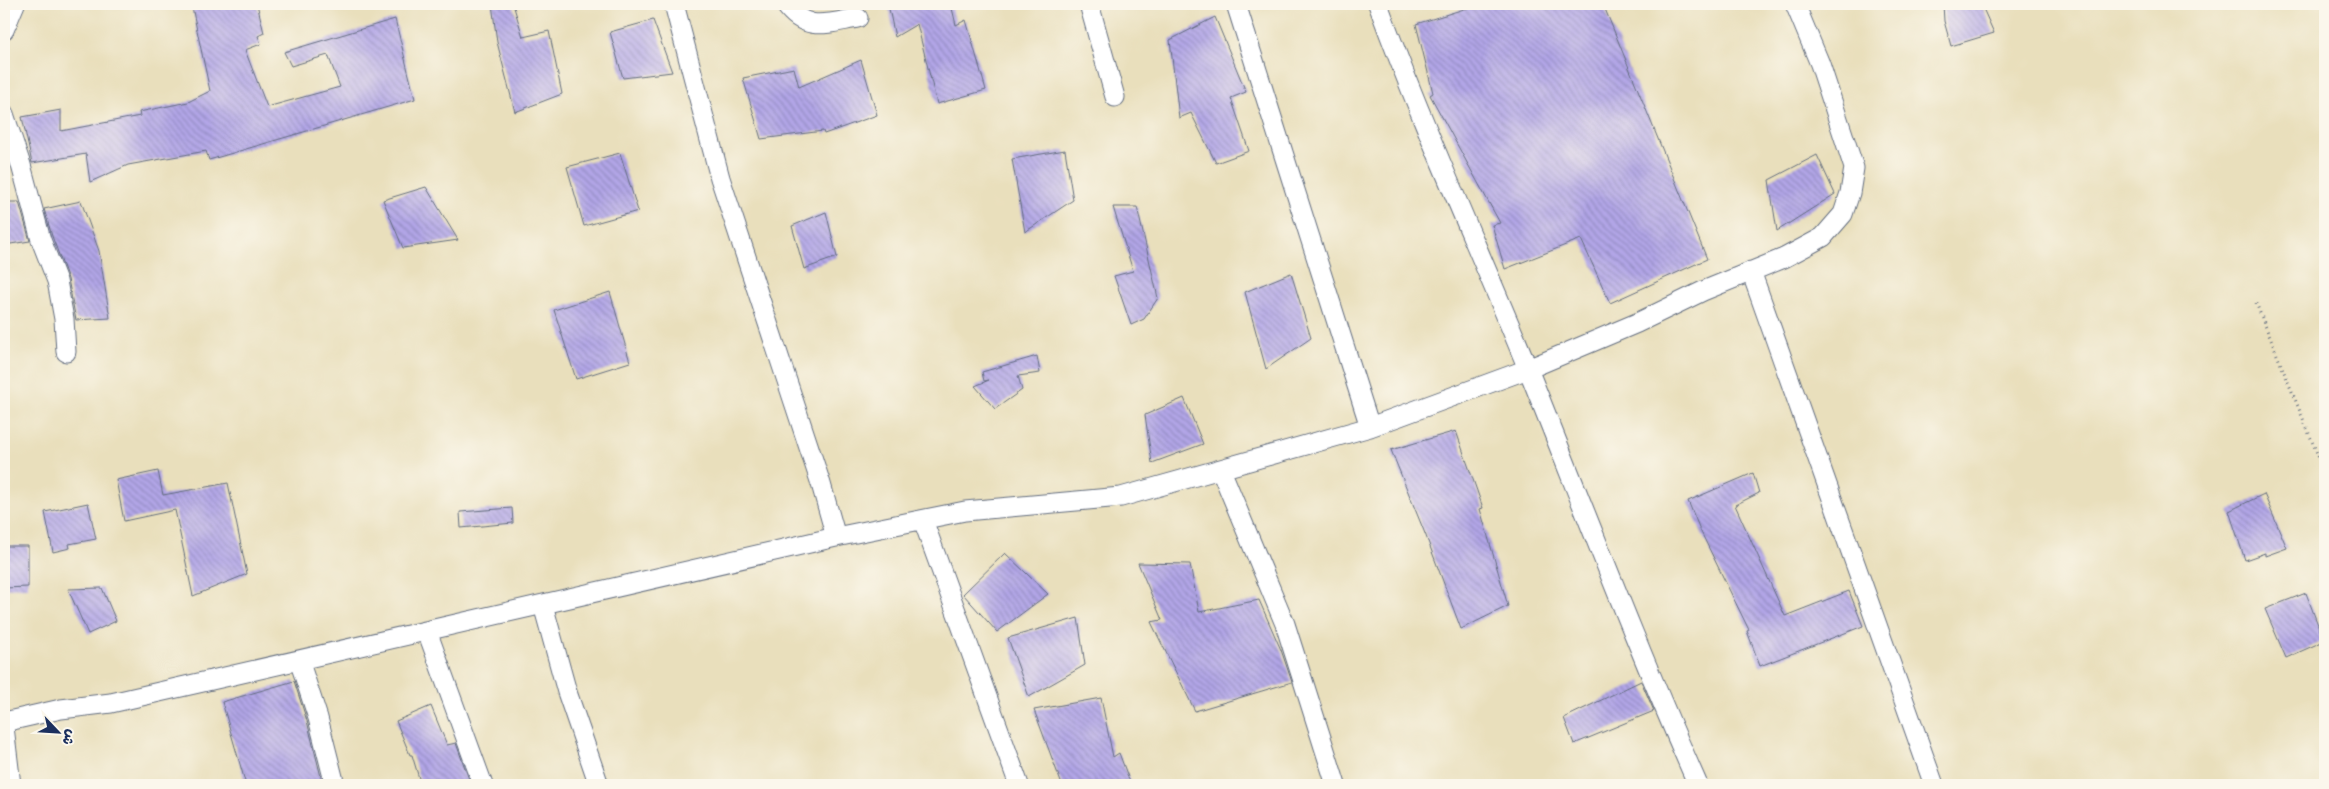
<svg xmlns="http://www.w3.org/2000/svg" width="2329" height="789" viewBox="0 0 2329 789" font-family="'Patrick Hand','Playpen Sans Arabic',sans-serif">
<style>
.building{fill:url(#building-back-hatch)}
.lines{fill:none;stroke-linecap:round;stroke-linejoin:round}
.minor-casing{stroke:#636d7f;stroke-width:21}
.path{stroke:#636d7f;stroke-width:3;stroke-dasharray:1 4;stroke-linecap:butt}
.minor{stroke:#fff;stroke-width:19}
</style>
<defs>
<pattern id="building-back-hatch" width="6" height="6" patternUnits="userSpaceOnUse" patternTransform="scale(1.25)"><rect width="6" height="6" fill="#b2a6e7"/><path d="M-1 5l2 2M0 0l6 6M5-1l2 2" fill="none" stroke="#9088be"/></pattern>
</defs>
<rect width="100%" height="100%" fill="#fbf7ec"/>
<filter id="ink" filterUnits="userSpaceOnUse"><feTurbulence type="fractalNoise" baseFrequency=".02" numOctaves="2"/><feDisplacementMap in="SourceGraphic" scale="10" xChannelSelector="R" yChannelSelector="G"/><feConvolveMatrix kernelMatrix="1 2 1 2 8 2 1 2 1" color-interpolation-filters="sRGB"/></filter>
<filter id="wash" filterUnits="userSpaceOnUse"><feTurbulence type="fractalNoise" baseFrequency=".0096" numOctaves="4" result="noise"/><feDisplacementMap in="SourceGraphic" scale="20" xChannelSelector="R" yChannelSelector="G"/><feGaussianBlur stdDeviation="1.12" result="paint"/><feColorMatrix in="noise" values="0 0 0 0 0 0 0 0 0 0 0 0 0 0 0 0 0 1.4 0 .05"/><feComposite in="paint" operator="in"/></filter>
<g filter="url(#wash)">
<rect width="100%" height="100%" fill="#e9dfbc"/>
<g id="blocks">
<path class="building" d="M203,4h54l7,29 -6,3 3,8 -16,6 22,57 73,-20 -12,-32 -37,11 -7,-14 111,-33 20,80 -206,61 -3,-9 -78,14 -38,17 -4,-28 -54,9 -10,-46 39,-7v21l79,-15 -1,-4 49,-10 22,-11 -18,-84z
M492,4h21l10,33 26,-6 13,63 -47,18 -18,-70z
M888,4h63l5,21 10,-5 20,70 -49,14 -20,-80 -22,13z
M1480,4h123l104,255 -97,44 -29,-64 -76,30 -13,-44 8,-2 -70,-128 3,-2 -17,-69z
M1943,4h38l13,29 -43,13 -7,-25z
M1215,17l31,75 -15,6 18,53 -33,12 -25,-50 -12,5 -9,-78z
M653,20l19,52 -49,6 -13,-46z
M861,60l16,55 -53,19 -1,-3 -62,8 -18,-61 51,-10 5,19z
M1065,150l8,50 -48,32 -13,-73z
M620,153l18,58 -54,15 -17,-59z
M1817,155l18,39 -58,37 -8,-51z
M426,187l32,53 -55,8 -20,-48z
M81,201l18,50 11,67 -34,2 -8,-41 -16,-43 -8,-27z
M4,202h15l11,39 -26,4z
M1113,207h24l21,91 -14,21 -13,6 -17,-49 19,-5z
M826,212l11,45 -33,12 -12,-43z
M1291,273l20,65 -45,31 -21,-77z
M610,292l20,70 -54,17 -22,-69z
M1037,356l3,17 -22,3 4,14 -27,19 -20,-23 14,-6 -5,1 -2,-9z
M1184,398l19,46 -51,19 -7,-48z
M1456,431l27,77 -3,1 28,97 -47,23 -35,-93 -35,-86z
M158,471l5,24 65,-12 19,91 -54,22 -18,-86 -51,11 -8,-41z
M1753,473l6,20 -24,12 50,111 64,-25 14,35 -103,40 -13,-35 2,-1 -48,-98 -13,-31z
M2264,494l23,54 -22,8v-3l-20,7 -16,-49z
M88,503l8,36 -27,5 1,4 -17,4 -8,-40z
M512,508l1,15 -52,5 -1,-16z
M4,546h24v41l-24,1z
M1005,553l43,41 -51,38 -34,-38z
M1138,563l52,1 9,48 60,-12 22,50 11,32 -97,29 -44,-89 11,-2z
M102,588l14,33 -28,13 -20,-45z
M2306,593l18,48 -38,17 -21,-49z
M1078,618l7,47 -56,32 -21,-59z
M294,681l13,40 16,64h-77l-24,-83z
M1641,681l13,30 -80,33 -10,-26z
M1101,698l12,59 6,-4 12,32h-69l-28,-75z
M431,706l16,39 9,-2 15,42h-50l-9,-30h-2l-14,-34z"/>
</g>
</g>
<g filter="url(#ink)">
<use href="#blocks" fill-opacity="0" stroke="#636d7f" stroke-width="1"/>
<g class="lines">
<g class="minor-casing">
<path id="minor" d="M674,4l46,174 101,306 15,53
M785,4c20,29 43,19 73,14
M1089,4l26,93
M1236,4l134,423
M1378,4c45,123 100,243 150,365 56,139 109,279 170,416
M4,30l11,-26
M4,114l17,51 20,75 16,41 7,38 2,33
M1751,271l183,514
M1221,470l64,154 51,161
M923,520l96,265
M543,605l24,87 32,93
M427,631l56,154
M299,660l19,58 17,67
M4,722l57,-13 50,-6 725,-166 129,-26 156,-14 249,-70 158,-58 109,-46 66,-32 81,-33 39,-21 20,-23 7,-21 4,-25 -34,-104 -25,-60
M4,727l7,58"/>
</g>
<path class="path" d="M2256,303l69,170"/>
<use href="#minor" class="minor"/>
</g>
</g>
<rect width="2329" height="789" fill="none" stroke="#fbf7ec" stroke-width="20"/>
<g transform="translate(58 732) rotate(115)" stroke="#fbf7ec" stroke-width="4" paint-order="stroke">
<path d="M0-4L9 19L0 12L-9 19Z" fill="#1b2f5e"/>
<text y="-8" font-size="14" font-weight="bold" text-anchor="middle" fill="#1b2f5e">ش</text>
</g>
</svg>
